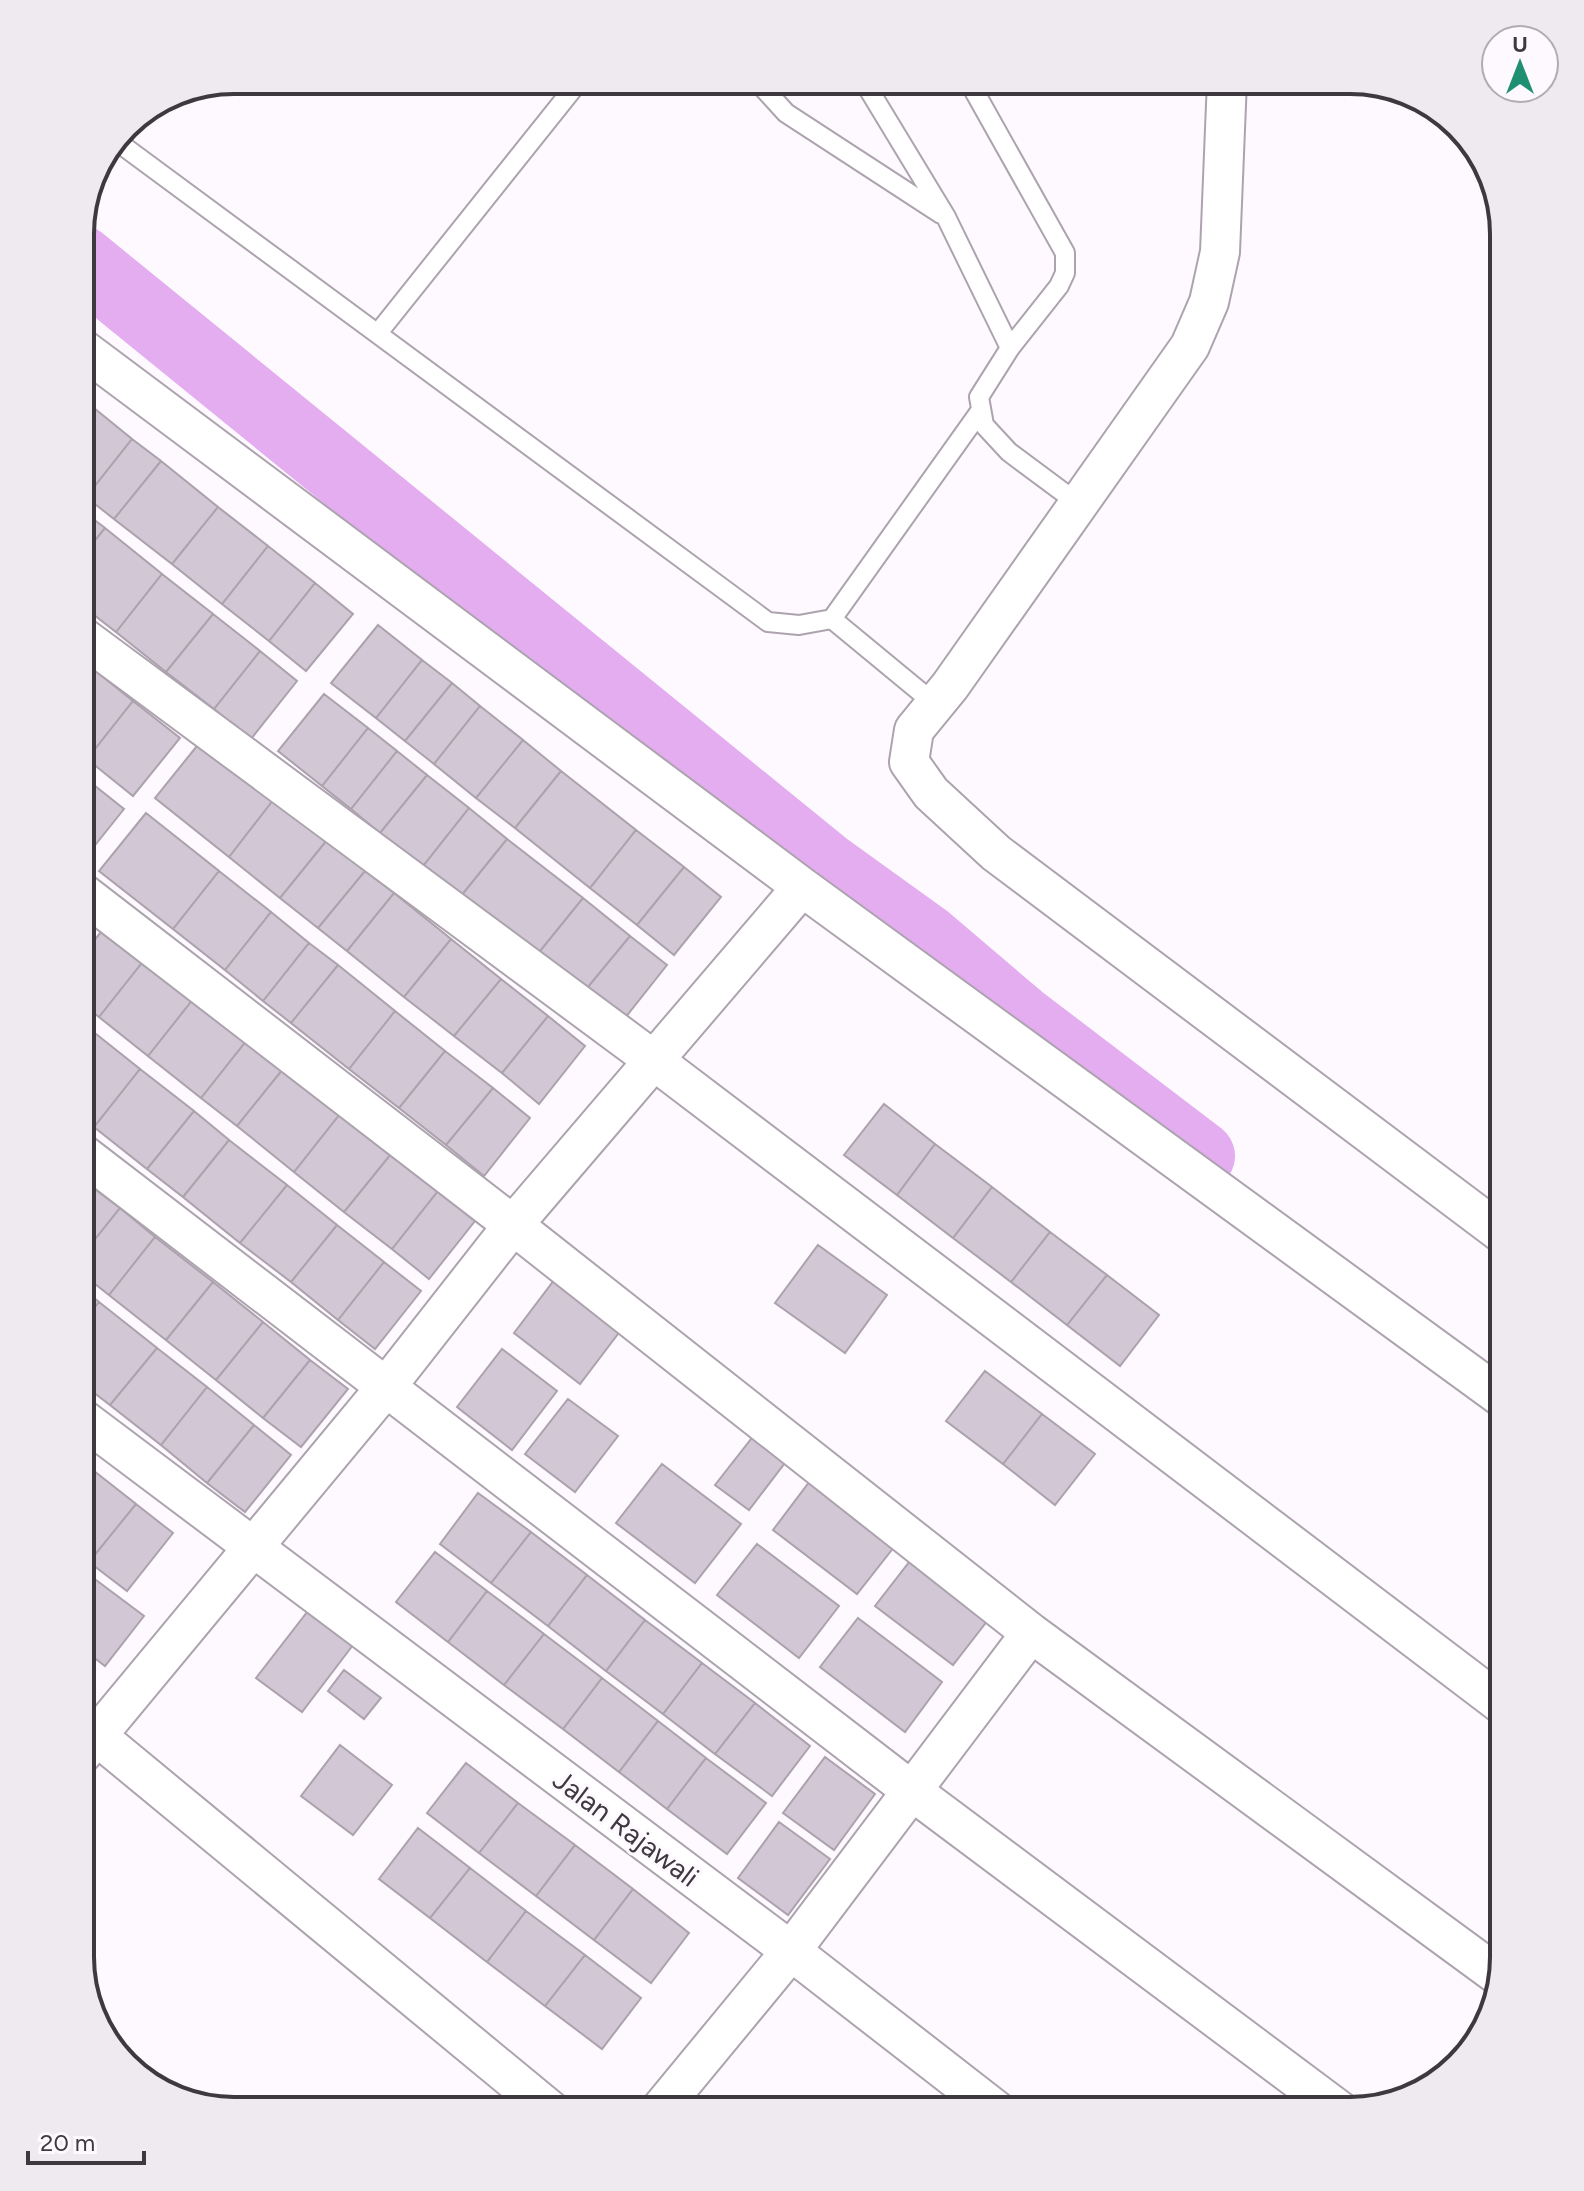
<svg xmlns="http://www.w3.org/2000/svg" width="1584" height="2191" viewBox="0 0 1584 2191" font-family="Figtree,sans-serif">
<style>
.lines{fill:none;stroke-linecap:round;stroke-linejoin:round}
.river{stroke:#e3adf0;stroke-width:70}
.building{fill:#d2c7d4;stroke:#aca2ae;stroke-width:2}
.service-casing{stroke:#ada3af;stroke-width:22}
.minor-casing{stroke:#ada3af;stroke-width:42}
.service{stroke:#fff;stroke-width:18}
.minor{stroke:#fff;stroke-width:38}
.labels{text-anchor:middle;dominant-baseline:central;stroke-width:6;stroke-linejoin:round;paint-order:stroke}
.street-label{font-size:28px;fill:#3d393e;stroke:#fdf9fe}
.rim{fill:none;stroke:#3d393e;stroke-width:4}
</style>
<rect width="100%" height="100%" fill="#fdf9fe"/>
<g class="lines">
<path class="river" d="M80,260l746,607 100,72 94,80 180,137"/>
</g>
<path class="building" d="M80,398l14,10 -14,17z
M94,408l38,31 -46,58 -6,-5v-67z
M132,439l29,22 -47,58 -28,-22z
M161,461l57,46 -46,57 -58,-45z
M218,507l50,39 -46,58 -50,-40z
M80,509l25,19 -25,31z
M105,528l57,46 -46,58 -36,-28v-45z
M268,546l47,37 -46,58 -47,-37z
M162,574l51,40 -47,58 -50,-40z
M315,583l38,31 -47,57 -37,-30z
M213,614l47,37 -46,58 -48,-37z
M378,625l44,35 -46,58 -45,-35z
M260,651l37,30 -46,58 -37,-30z
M422,660l30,23 -47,58 -29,-23z
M83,661l50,40 -46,58 -7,-6v-89z
M452,683l28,23 -46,58 -29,-23z
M324,694l44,34 -46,58 -44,-35z
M133,701l47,37 -47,58 -46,-37z
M480,706l43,34 -47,58 -42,-34z
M368,728l29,23 -46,58 -29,-23z
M523,740l38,31 -46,57 -39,-30z
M201,741l73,58 -45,58 -74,-59z
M397,751l30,24 -47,58 -29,-24z
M561,771l75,59 -46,58 -75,-60z
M80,774l44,35 -44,55z
M427,775l42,33 -46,58 -43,-33z
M274,799l53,41 -47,58 -51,-41z
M469,808l38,31 -46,57 -38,-30z
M146,813l73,58 -46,58 -74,-58z
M636,830l48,37 -47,58 -47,-37z
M507,839l76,59 -47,58 -75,-60z
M327,840l38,31 -47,57 -38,-30z
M684,867l37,30 -47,58 -37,-30z
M219,871l52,41 -46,58 -52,-41z
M365,871l29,22 -47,58 -29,-23z
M394,893l57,46 -47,58 -57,-46z
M583,898l47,38 -47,57 -47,-37z
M271,912l38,31 -46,58 -38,-31z
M105,927l40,32 -46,58 -19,-15v-44z
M630,936l37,29 -46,58 -38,-30z
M451,939l50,40 -47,57 -50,-39z
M309,943l29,22 -47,58 -28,-22z
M145,959l49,39 -46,58 -49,-39z
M338,965l57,46 -46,58 -58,-46z
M501,979l47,37 -46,57 -48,-37z
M194,998l53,42 -46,58 -53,-42z
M395,1011l50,40 -46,57 -50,-39z
M548,1016l37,30 -46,58 -37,-31z
M80,1021l11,9 -11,14z
M91,1030l49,39 -46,58 -14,-11v-72z
M247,1040l36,29 -46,57 -36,-28z
M445,1051l48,37 -47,57 -47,-37z
M140,1069l54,42 -47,58 -53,-42z
M283,1069l57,45 -46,58 -57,-46z
M493,1088l37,30 -46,58 -38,-31z
M884,1104l51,40 -38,51 -53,-40z
M194,1111l35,29 -46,57 -36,-28z
M340,1114l51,40 -47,58 -50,-40z
M229,1140l58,45 -47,58 -57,-46z
M935,1144l57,43 -39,51 -56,-43z
M391,1154l47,37 -46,58 -48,-37z
M80,1178l40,30 -40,50z
M287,1185l50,40 -46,57 -51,-39z
M992,1187l58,45 -39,50 -58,-44z
M438,1191l37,30 -46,58 -37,-30z
M120,1208l35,29 -46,58 -29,-23v-14z
M337,1225l47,37 -46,58 -47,-38z
M1050,1232l57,43 -40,50 -56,-43z
M155,1237l58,45 -47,58 -57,-45z
M818,1245l69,50 -42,58 -70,-50z
M384,1262l37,29 -46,58 -37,-29z
M1107,1275l52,40 -39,51 -53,-41z
M555,1279l66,51 -41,54 -66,-51z
M213,1282l50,40 -47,58 -50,-40z
M80,1287l19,15 -19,24z
M99,1302l58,46 -47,57 -30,-23v-56z
M263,1322l47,38 -47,58 -47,-38z
M157,1348l50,39 -46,58 -51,-40z
M502,1349l55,42 -45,59 -55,-43z
M310,1360l38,29 -47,58 -38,-29z
M985,1371l57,43 -39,50 -57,-43z
M207,1387l47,38 -47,58 -46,-38z
M568,1399l50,37 -43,56 -50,-38z
M1042,1414l53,40 -40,51 -52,-41z
M254,1425l37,30 -46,57 -38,-29z
M755,1434l33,25 -39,51 -34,-25z
M80,1460l9,7 -9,10z
M662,1464l79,60 -46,59 -79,-60z
M89,1467l47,37 -47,58 -9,-8v-77z
M813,1477l85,65 -41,52 -84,-64z
M478,1493l53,39 -40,51 -51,-39z
M136,1504l37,29 -46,58 -38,-29z
M531,1532l56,43 -39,51 -57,-43z
M757,1544l82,62 -40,52 -82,-63z
M435,1552l52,39 -39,51 -52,-40z
M910,1561l78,59 -35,45 -78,-59z
M80,1568l64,48 -39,50 -25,-19z
M587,1575l58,45 -39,51 -58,-45z
M487,1591l57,43 -40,51 -56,-43z
M308,1611l45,34 -51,67 -46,-34z
M858,1618l84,64 -37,50 -85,-65z
M645,1620l57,43 -39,51 -57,-43z
M544,1634l58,44 -39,51 -59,-44z
M702,1663l53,40 -40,51 -52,-40z
M344,1670l37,28 -17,21 -36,-28z
M602,1678l56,43 -39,51 -56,-43z
M755,1703l55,43 -38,50 -57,-42z
M658,1721l48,37 -39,51 -48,-37z
M340,1745l52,40 -39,50 -52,-39z
M825,1757l50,37 -41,56 -51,-37z
M706,1758l60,45 -39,51 -60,-45z
M466,1763l52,40 -39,50 -52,-40z
M518,1803l57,42 -39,51 -57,-43z
M779,1822l51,37 -42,56 -50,-37z
M418,1828l52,40 -40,50 -51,-39z
M575,1845l58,44 -39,51 -58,-44z
M470,1868l56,43 -39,51 -57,-44z
M633,1889l56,44 -38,50 -57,-43z
M526,1911l59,44 -40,51 -58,-44z
M585,1955l56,43 -39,51 -57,-43z"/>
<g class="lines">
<g class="service-casing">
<path id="service" d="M756,80l30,33 155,101
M863,80l83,137 64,131
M968,80l97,173v20l-6,13 -49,62 -31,49 5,28 25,27 70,52
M115,140l653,482 31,3 33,-6 149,-209
M378,333l202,-253
M832,619l103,85"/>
</g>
<g class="minor-casing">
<path id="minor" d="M1227,80l-7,172 -11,50 -19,44 -240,340 -36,44 -5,32 22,31 65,60 508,382
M80,347l722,540 702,512
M80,635l572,424 852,647
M80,891l433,334 518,408 468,343
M80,1152l832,639 428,320
M80,1417l711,534 206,160
M80,1722l471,389
M80,1756l306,-369 127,-162 289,-338
M659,2111l132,-160 240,-318"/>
</g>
<use href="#service" class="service"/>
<use href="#minor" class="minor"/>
</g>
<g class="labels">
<g class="street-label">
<text transform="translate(626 1828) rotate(37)">Jalan Rajawali</text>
</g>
</g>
<path d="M0 0H1584V2191H0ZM234 94H1350A140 140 0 0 1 1490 234V1957A140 140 0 0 1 1350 2097H234A140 140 0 0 1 94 1957V234A140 140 0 0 1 234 94Z" fill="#eeeaef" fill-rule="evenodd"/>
<path class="rim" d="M234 94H1350A140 140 0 0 1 1490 234V1957A140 140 0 0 1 1350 2097H234A140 140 0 0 1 94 1957V234A140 140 0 0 1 234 94Z"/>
<g transform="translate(1520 64)"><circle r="38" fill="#fdf9fe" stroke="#b0acb1" stroke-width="2"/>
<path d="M0-6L14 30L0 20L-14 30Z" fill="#1e8f71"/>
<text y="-12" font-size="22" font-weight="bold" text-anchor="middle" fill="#3d393e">U</text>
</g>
<path d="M28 2151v12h116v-12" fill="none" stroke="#3d393e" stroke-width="4"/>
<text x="40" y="2151" font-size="24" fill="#3d393e" stroke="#fdf9fe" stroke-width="6" paint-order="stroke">20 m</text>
</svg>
